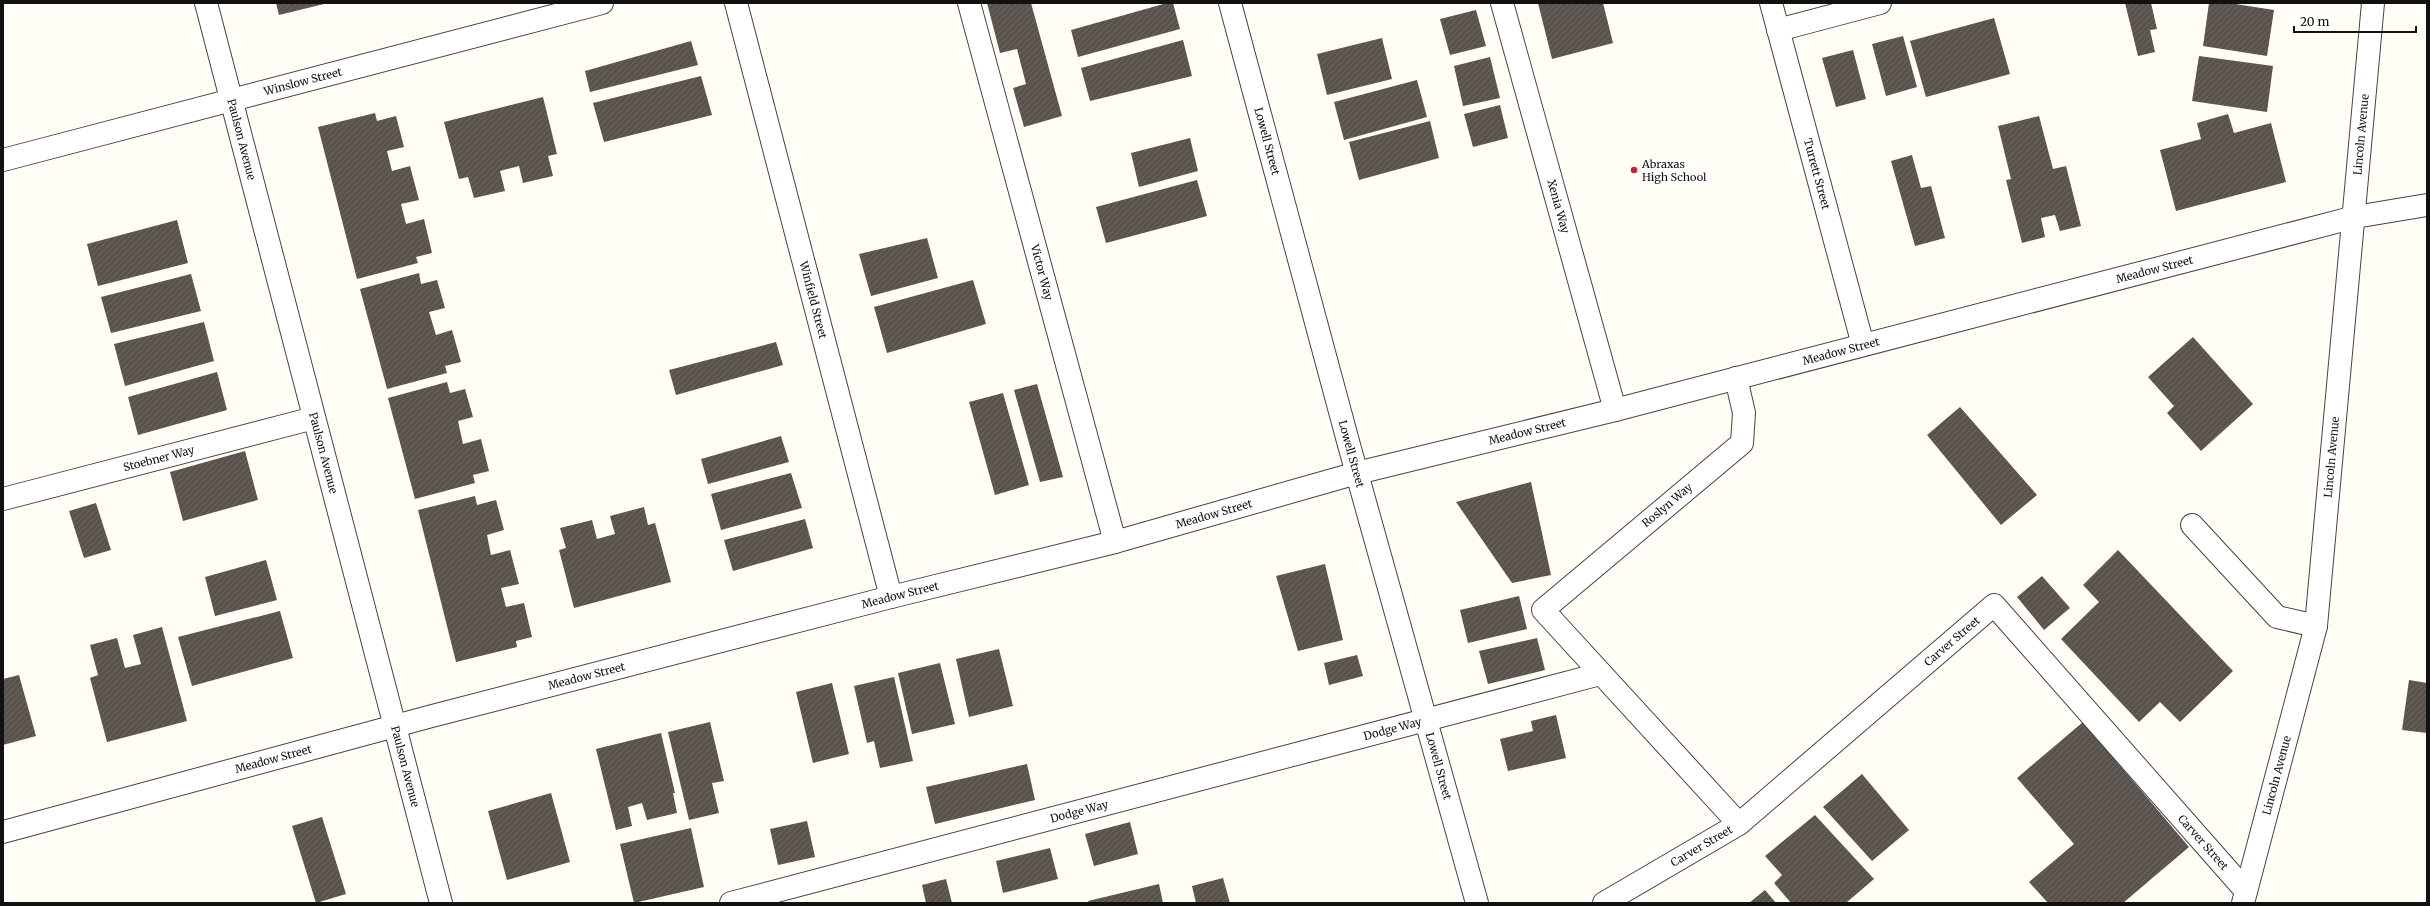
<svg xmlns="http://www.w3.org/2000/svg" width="2430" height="906" viewBox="0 0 2430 906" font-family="Merriweather,serif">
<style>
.building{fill:url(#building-hatch)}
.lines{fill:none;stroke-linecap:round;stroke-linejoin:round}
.minor-casing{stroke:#444;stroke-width:24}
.minor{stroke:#fff;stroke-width:22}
.poi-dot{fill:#c4262e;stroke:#fff;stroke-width:1.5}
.labels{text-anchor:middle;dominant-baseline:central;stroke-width:4;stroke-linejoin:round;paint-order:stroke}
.street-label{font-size:11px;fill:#111;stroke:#fff}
.poi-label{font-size:11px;fill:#111;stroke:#fff;text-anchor:start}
</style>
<defs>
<pattern id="building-hatch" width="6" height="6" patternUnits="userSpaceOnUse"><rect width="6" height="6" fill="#5a524d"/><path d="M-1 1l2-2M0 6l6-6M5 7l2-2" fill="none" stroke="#6d6662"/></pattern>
</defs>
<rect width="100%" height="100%" fill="#fffdf5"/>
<path class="building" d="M276,3h48v1l-45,11z
M987,3h44l31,113 -38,11 -11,-39 13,-4 -9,-35 -17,4z
M1167,3h6l7,26 -102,28 -7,-27z
M1538,3h65l10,40 -61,16z
M2125,3h26l6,26 -7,1 5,22 -17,4z
M2209,3h20l45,7 -7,46 -64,-10z
M1476,10l10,36 -36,9 -10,-36z
M1994,18l16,56 -84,23 -16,-56z
M1903,36l14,51 -31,9 -14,-52z
M1382,38l10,41 -65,16 -10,-41z
M1183,40l9,36 -102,25 -9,-33z
M691,41l7,24 -108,27 -5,-21z
M1853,50l13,49 -30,8 -14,-49z
M2199,56l74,10 -6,46 -75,-11z
M1490,57l10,41 -37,8 -9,-40z
M701,76l11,39 -108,27 -11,-39z
M1417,80l10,37 -83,23 -10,-38z
M543,97l14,57 -9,2 5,20 -30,7 -4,-17 -19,5 5,20 -31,7 -6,-21 -9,2 -15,-57z
M1500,105l8,33 -35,9 -9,-33z
M375,113l2,8 19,-5 8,31 -17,4 5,20 18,-5 9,34 -18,4 5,20 18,-5 8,34 -16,4 2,6 -61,16 -39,-152z
M2228,114l6,19 37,-10 15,59 -110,29 -16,-61 41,-11 -4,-16z
M2039,116l14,53 13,-3 15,60 -21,5 -5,-16 -14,3 4,19 -23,6 -16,-63 5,-1 -13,-53z
M1430,121l9,37 -80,22 -10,-38z
M1190,138l8,33 -59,16 -8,-34z
M1912,155l9,33 10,-2 14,52 -30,8 -24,-85z
M1197,180l10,36 -101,27 -10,-36z
M177,220l11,43 -90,23 -11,-42z
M927,238l11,40 -67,18 -12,-42z
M419,273l2,11 16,-4 8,28 -16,4 7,23 16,-5 9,32 -16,4 2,7 -60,16 -27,-100z
M191,274l10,37 -90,22 -10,-36z
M973,280l13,44 -99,29 -13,-46z
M204,322l10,39 -89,25 -11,-42z
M2193,337l60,67 -52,47 -34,-38 7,-7 -26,-29z
M776,342l7,23 -107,30 -7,-25z
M217,372l10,38 -89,25 -10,-38z
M447,382l3,11 15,-4 8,28 -15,4 5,23 18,-5 8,32 -16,4 2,8 -60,16 -27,-101z
M1037,384l26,93 -23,5 -26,-92z
M1003,393l26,92 -34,10 -26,-93z
M1960,407l77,88 -36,30 -74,-90z
M781,436l8,26 -81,22 -7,-25z
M245,451l13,49 -75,21 -13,-49z
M791,473l11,35 -81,22 -10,-36z
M1531,482l20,93 -39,8 -56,-81z
M475,496l2,9 19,-5 8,30 -17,5 4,20 19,-5 9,34 -18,4 5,19 18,-4 8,34 -16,4 1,6 -61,15 -38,-152z
M96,503l15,47 -27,8 -15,-47z
M644,507l4,18 7,-2 16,59 -97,26 -15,-58 7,-2 -6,-20 32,-8 5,19 18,-5 -5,-18z
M805,519l8,29 -80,23 -9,-31z
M2118,550l115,121 -53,51 -20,-20 -21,20 -78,-83 38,-37 -16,-17z
M266,560l11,40 -62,16 -10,-39z
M1325,564l18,76 -45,11 -22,-75z
M2042,576l28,32 -26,22 -27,-33z
M1519,596l8,33 -59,14 -8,-33z
M280,611l13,47 -101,28 -14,-49z
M162,627l25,94 -80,21 -17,-64 8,-3 -8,-30 27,-7 8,30 16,-4 -8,-29z
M1537,638l8,32 -57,14 -9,-33z
M999,649l14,57 -44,11 -13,-58z
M1357,655l6,21 -34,9 -5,-22z
M940,663l15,61 -43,10 -14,-61z
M19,675l17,61 -33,9v-66z
M894,677l19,84 -33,7 -6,-27 -7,2 -13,-57z
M2409,680l18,3v50l-25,-3z
M832,683l17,71 -36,9 -17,-71z
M1556,715l10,43 -58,13 -8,-32 33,-8 -2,-10z
M710,722l14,59 -12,2 7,30 -30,7 -21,-88z
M2083,722l106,125 -66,56h-75l-19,-21 45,-38 -57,-66z
M661,733l14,60h-2l4,20 -30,7 -5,-17 -14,4 4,19 -16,4 -20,-81z
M1027,764l8,36 -100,24 -9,-37z
M1862,774l47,56 -37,31 -49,-54z
M551,793l19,69 -63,18 -19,-69z
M1815,815l59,64 -28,24h-55l-17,-20 8,-8 -17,-19z
M322,817l24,77 -30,9 -24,-77z
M807,821l8,36 -37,8 -8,-36z
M1130,822l8,32 -44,12 -9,-32z
M691,828l13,59 -70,16 -14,-59z
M1050,848l8,31 -55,14 -7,-32z
M1223,878l7,25h-34l-4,-17z
M946,879l6,24h-26l-4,-18z
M1159,884l4,19h-74l-1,-2z
M1765,890l11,13h-27z"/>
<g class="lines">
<g class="minor-casing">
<g id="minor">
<path id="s1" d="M206,3l235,900"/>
<path id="s2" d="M736,3l155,594"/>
<path id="s3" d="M969,3l146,539"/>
<path id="s4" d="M1230,3l119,442 128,458"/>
<path id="s5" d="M1502,3l113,407"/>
<path id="s6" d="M1771,3l92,342"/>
<path d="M1778,30l102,-27"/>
<path id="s7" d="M3,160l599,-157"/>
<path d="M1736,378l8,35 -2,30 -199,167 196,214"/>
<path id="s8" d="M3,499l311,-81"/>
<path d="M2192,525l85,92 39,9"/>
<path id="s9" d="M3,832l429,-116 459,-119 224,-55 242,-69 258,-63 740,-193 72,-12"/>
<path id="s10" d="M731,903l869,-229"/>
<path id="s11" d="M1604,903l135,-79 255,-219 252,286"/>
<path id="s12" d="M2243,903l73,-277 57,-623"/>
</g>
</g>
<use href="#minor" class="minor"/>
</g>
<circle class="poi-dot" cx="1634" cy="170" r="4"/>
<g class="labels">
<g class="street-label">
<text stroke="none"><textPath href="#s7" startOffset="310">Winslow Street</textPath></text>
<text stroke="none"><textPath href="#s12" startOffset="780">Lincoln Avenue</textPath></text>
<text stroke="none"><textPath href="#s1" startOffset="141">Paulson Avenue</textPath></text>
<text stroke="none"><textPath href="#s4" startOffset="143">Lowell Street</textPath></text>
<text stroke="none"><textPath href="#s6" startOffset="177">Turrett Street</textPath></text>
<text stroke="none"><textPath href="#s5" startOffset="211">Xenia Way</textPath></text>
<text stroke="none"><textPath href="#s9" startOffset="2224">Meadow Street</textPath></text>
<text stroke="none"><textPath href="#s3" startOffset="279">Victor Way</textPath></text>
<text stroke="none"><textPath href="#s2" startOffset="307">Winfield Street</textPath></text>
<text stroke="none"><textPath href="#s9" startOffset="1900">Meadow Street</textPath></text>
<text stroke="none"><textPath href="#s9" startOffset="1576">Meadow Street</textPath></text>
<text stroke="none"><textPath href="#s1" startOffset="465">Paulson Avenue</textPath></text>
<text stroke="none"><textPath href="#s4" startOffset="467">Lowell Street</textPath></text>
<text stroke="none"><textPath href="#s12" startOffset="456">Lincoln Avenue</textPath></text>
<text stroke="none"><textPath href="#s8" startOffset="161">Stoebner Way</textPath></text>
<text transform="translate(1667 505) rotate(-40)">Roslyn Way</text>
<text stroke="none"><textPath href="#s9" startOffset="1252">Meadow Street</textPath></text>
<text stroke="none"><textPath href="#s9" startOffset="928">Meadow Street</textPath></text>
<text stroke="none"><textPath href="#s11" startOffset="437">Carver Street</textPath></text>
<text stroke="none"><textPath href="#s9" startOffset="604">Meadow Street</textPath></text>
<text stroke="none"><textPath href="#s10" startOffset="684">Dodge Way</textPath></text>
<text stroke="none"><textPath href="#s9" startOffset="280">Meadow Street</textPath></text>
<text stroke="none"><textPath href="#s4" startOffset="791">Lowell Street</textPath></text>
<text stroke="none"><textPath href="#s1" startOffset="789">Paulson Avenue</textPath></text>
<text stroke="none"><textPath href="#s12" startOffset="132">Lincoln Avenue</textPath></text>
<text stroke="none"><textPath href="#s10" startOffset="360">Dodge Way</textPath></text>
<text stroke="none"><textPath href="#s11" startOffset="809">Carver Street</textPath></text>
<text stroke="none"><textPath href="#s11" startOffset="113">Carver Street</textPath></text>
</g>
<g class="poi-label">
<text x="1642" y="164">Abraxas<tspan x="1642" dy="13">High School</tspan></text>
</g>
</g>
<rect width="2430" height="906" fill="none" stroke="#111111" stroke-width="8"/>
<path d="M2294 26v6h122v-6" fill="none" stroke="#111111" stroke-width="2"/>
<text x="2300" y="26" font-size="12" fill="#111111" stroke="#ffffff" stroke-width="3" paint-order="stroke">20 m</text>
</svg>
